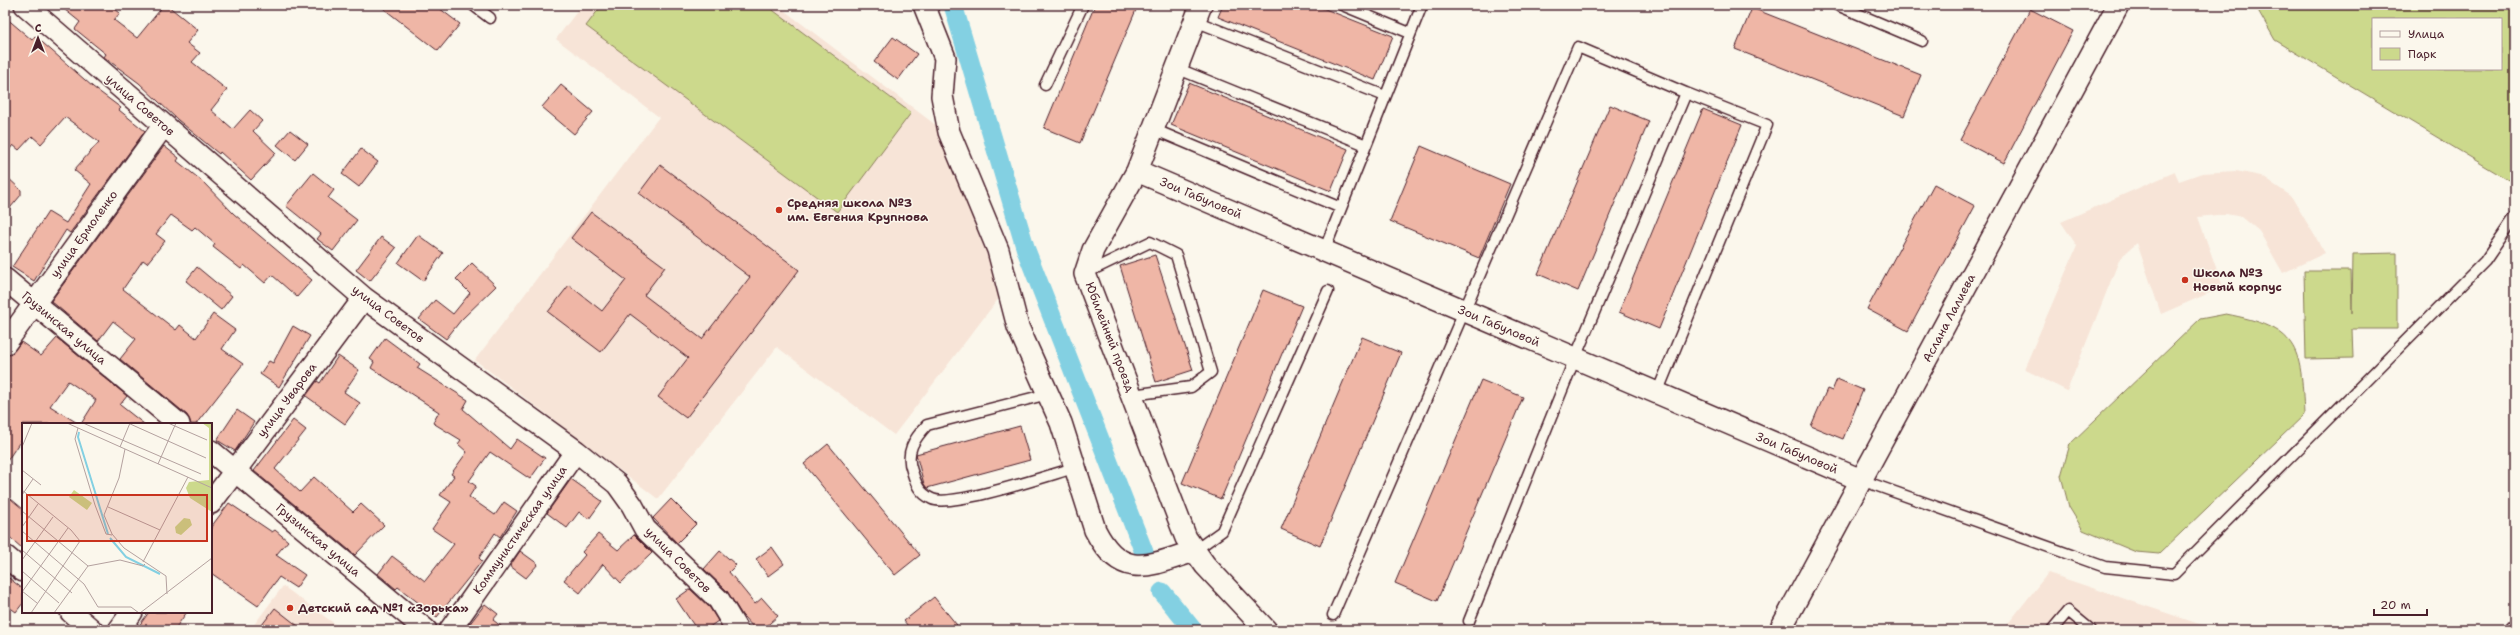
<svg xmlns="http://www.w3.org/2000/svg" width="2520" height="635" viewBox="0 0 2520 635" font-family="'Shantell Sans',sans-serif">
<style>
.built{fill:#f7e4d7}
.green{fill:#ccd98c;stroke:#8b7c5c;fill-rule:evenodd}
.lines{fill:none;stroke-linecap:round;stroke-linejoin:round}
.canal{stroke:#83d0e2;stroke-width:19}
.building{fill:#efb6a6;stroke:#4a1f2b}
.lane-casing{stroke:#4a1f2b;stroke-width:13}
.street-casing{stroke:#4a1f2b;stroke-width:24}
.lane{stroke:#fbf7ec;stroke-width:10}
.street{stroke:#fbf7ec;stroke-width:21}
.poi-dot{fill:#c8321e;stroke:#fbf7ec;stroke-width:1.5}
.labels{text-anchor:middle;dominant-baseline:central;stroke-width:3;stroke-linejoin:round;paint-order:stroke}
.street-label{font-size:12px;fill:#4a1f2b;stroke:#fbf7ec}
.poi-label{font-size:12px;font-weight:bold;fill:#4a1f2b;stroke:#fbf7ec;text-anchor:start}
.inset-river{fill:none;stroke:#83d0e2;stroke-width:2}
.inset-road{fill:none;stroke:#b4a19f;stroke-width:1}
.view{fill:#c8321e;fill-opacity:0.15;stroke:#c8321e;stroke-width:2}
.inset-edge{fill:none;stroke:#4a1f2b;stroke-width:2}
</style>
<rect width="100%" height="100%" fill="#fbf7ec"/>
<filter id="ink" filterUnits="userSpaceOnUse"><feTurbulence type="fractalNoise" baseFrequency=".025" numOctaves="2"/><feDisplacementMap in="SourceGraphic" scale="8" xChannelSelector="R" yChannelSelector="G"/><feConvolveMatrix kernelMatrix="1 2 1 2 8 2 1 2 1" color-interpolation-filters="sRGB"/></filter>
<g filter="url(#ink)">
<path class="built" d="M582,5h195l160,121 65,168 -108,141 -117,-88 -119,152 -183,-139 184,-243 -103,-78z
M2236,171l25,5 30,20 34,57 -42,20 -24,-42 -17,-14 -16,-3 -28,3 25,70 -62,27 -24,-71 -17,15 -53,133 -43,-22 53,-123 -16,-24 114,-50 4,9 23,-8z
M2048,573l169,57h-214z
M283,586l60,44h-93z"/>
<path class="green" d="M602,5h164l145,108 -74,99 -251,-186z
M2255,5h260v179l-240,-144zM2373,19h128v50h-128z
M2397,253v76h-45l1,29 -47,1 -2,-88h47l1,42 1,-59z
M2226,314c73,14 75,32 78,101l-145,139 -23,-2 -53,-22 -14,-23 -8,-31 9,-32 130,-125z"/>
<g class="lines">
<path class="canal" d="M953,5l73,245 118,302
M1162,592l31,38"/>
</g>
<path class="building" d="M59,5h51l10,8 -6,7 23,18 27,-33h3l31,25 -11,13 13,10 -8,9 35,28 -16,20 22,19 17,-19 12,11 -9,10 23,22 -25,27 -31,-28 -1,2 -41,-34 -39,-37 -35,-26 2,-3 -31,-25 5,-7z
M379,5h56l25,19 -22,27z
M1095,5h43l-58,138 -36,-15z
M1223,5h92l78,31 -18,44 -157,-63z
M1752,8l169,67 -17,41 -169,-67z
M2030,9l43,22 -69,132 -44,-23z
M5,17l27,23 3,-4 58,51 28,21 -2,2 26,21 -75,102 -4,-3 -32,51 -22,-14 36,-55 18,11 25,-39 -17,-14 25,-28 -34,-25 -24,27 -9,-8 -13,14 -6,-5 -8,10z
M893,37l24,17 -19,26 -24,-18z
M1189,83l159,66 -17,42 -160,-66z
M561,85l32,27 -19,22 -32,-27z
M1610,105l39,16 -71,170 -40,-17z
M1703,109l39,16 -83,204 -40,-17z
M290,130l18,14 -13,16 -18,-15z
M164,146l15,12 -2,3 25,20 32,33 78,66 -15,17 -25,-22 -7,8 -21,-18 -3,4 -28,-22 2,-3 -20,-17 -3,3 -21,-15 -15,19 9,7 -18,22 -4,-3 -20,29 53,41 4,-5 16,13 17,-24 22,16 -13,19 21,15 -47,60h-5l-4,-9 -67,-56 16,-20 -23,-18 -15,20 -47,-40z
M1421,146l89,38 -31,74 -89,-37z
M361,149l17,13 -19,25 -17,-13z
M660,165l139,105 -113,148 -28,-21 30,-39 -58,-44 -29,38 -53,-40 21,-27 33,26 24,-31 -55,-42 20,-26 74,55 -21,28 58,44 48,-62 -111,-84z
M313,173l21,17 -6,8 29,22 -24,31 -16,-12 4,-5 -35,-28z
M5,175l16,15v5l-16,19z
M1934,184l41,22 -67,125 -41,-22z
M418,235l25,18 -20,28 -25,-18z
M381,237l15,11 -26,33 -14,-11z
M1155,255l38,115 -37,12 -36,-116z
M472,263l24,23 -35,34 -15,19 -27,-20 16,-19 18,14 17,-21 -14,-14z
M197,267l35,29 -11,14 -35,-29z
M1263,290l39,16 -81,193 -39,-16z
M293,326l17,10 -31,51 -19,-13 9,-13 4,2z
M1362,337l39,16 -81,193 -39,-17z
M57,338l70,58 -7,9 24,19h-63l15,-24 -28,-19 -18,25 29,18h-56v13l-18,27v-106l9,-7 7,-9 20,14z
M385,338l35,26 -3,4 51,32 -5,9 47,40 7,-10 28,19 -15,21 -40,-27 -21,29 7,5 -7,11 26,18 9,-13 13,9 -17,26 -5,-4 -16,25 3,3 -45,56 -39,-30 -2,2 -18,-15 14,-18 33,25 29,-37 -22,-15 19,-27 -11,-7 14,-19 -3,-2 16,-22 -9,-8 3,-4 -28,-17 6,-11 -68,-44 3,-6 -4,-3z
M338,356l21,14 -15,22 16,11 -15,21 -39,-28 11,-15 3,2z
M1837,379l26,11 -20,49 -32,-13 16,-37 5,2z
M1481,380l42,17 -86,204 -42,-18z
M237,410l17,12 -19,29 -18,-11z
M293,420l13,10 -31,39 25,23 14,-15 39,35 8,-8 23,21 -29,30 -101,-84z
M1020,426l10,34 -103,28 -3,-4 -8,-30z
M828,444l92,111 -25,20 -91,-111z
M571,479l31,22 -13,18 -10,-7 -12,16 -20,-15z
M5,494l18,15v40l-18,-16z
M671,499l25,25 -19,19 -24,-25z
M229,503l43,29 3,-2 13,11 -12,14 29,20 -9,13 -17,-11 -21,29 -47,-33v-46z
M598,534l20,16 16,-15 18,18 -31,30 -18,-19 -23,29 -16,-13 21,-25 -3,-3z
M772,547l12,17 -16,12 -12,-17z
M520,551l18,13 -12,14 -16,-12z
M720,551l16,14 -7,7 26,32 7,-6 16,18 -16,14h-6l-14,-15 -15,-24 -23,-22z
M5,575l18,14v14l-7,9 -11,-8z
M690,589l20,19 8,13 -13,9h-8l-21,-31z
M934,597l27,33h-50l-7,-9z
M485,604l13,10 -5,6 13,10h-41z
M275,608l28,22h-45z
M149,612h38l-13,18h-38z"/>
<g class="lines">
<g class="lane-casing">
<path id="lane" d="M473,5l17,13
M1342,5l68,28
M1837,5l85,36
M1195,21l190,75
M1176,68l190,77
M1045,85l38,-80
M1153,129l188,79
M1324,251l98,-246
M1088,272l62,-30 26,13 35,117 -20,15 -59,8
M1657,393l110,-268 -81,-32
M1048,394l-121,31c-13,14 -22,27 -15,46 4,13 7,22 20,28 20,9 117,-24 142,-31
M1861,480l244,87 69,7 311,-313 30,-44
M1194,551l28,-20 106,-240
M1333,615l245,-568 108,46 -111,265 -106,263
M2052,630l16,-19 23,19
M2508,630l7,-7"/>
</g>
<g class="street-casing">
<path id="street" d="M25,5l339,293 212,153 41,33 15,21 13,24 74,71 18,30
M924,5l21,53 -3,38 7,36 49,118 20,77 43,96 34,107c26,51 54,36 99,21
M1201,5l-64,166 -44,79 -8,24 101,264 19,27 61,65
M1137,171l724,309
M5,279l174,145
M5,344l159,-219
M211,451l215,179
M211,503l153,-205
M5,556l18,15
M71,612l21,18
M119,630l13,-18
M450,630l126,-179
M1780,630l338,-625"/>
</g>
<use href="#lane" class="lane"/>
<use href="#street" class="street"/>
</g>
</g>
<g class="poi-dot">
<circle cx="779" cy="210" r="4"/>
<circle cx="2185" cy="280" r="4"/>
<circle cx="290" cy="608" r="4"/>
</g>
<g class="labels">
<g class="street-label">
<text transform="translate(140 105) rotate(41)">улица Советов</text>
<text transform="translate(1201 198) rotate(23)">Зои Габуловой</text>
<text transform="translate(84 234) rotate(-54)">улица Ермоленко</text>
<text transform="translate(388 314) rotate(37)">улица Советов</text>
<text transform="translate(1949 318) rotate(-62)">Аслана Лалиева</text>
<text transform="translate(1499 326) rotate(23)">Зои Габуловой</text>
<text transform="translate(64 328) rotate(40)">Грузинская улица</text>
<text transform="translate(1110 337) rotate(69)">Юбилейный проезд</text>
<text transform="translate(287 400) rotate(-53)">улица Уварова</text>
<text transform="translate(1797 453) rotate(23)">Зои Габуловой</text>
<text transform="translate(520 530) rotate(-55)">Коммунистическая улица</text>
<text transform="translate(318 540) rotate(40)">Грузинская улица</text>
<text transform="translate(678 560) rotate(45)">улица Советов</text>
</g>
<g class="poi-label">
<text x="787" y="203">Средняя школа №3<tspan x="787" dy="14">им. Евгения Крупнова</tspan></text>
<text x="2193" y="273">Школа №3<tspan x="2193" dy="14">Новый корпус</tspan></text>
<text x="298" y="608">Детский сад №1 «Зорька»</text>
</g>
</g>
<g transform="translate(22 423)">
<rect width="190" height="190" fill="#fbf7ec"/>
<path d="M180,0h10v89l-22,-14 -4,-10 3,-6 20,-2v-52zM52,67l18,13 -5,7 -18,-13zM162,95l6,1 2,6 -11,10 -5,-2 -1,-6z" fill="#ccd98c"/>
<path class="inset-river" d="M57,9l-1,5 30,97M88,115l16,19 34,17"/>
<path class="inset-road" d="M45,0l145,65M61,0l118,51M106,0l78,35M146,0l39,17M56,5l-3,11 20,66 11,29 6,1M0,24l10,-24M98,24l10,-24M103,26l-6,29 -15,37 8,19 12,14 42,28 1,18M136,41l18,-41M0,47l19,15M0,67l49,40 9,11 -49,72M0,72l11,-16M86,84l52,23M0,88l66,55M0,104l16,-23M0,108l62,53 14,23h33l8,6M0,127l50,43M0,137l31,-43M121,139l45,-85M0,148l37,32M0,168l15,12M0,169l46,-64M32,190l34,-47 32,-6 23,6 2,-2M118,190l72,-55"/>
<path class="view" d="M5,72h180v46h-180z"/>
<rect width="190" height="190" class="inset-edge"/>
</g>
<rect width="2520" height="635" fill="none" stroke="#fbf7ec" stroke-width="20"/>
<rect x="10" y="10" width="2500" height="615" fill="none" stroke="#4a1f2b" stroke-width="1.5" filter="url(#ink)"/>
<rect x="2372" y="18" width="130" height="52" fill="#fbf7ec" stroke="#b4a19f"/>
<rect x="2380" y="31" width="20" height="6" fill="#fbf7ec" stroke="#b4a19f"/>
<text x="2408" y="38" font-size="12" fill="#4a1f2b">Улица</text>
<rect x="2380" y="48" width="20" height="12" fill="#ccd98c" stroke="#b4a19f"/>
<text x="2408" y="58" font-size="12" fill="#4a1f2b">Парк</text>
<g transform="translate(38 38)" stroke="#fbf7ec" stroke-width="3" paint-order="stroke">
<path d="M0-3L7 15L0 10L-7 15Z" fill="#4a1f2b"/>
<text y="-6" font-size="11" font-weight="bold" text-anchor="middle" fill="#4a1f2b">С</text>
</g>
<path d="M2374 609v6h53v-6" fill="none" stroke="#4a1f2b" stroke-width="2"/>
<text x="2380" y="609" font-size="12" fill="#4a1f2b" stroke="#fbf7ec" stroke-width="3" paint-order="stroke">20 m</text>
</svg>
